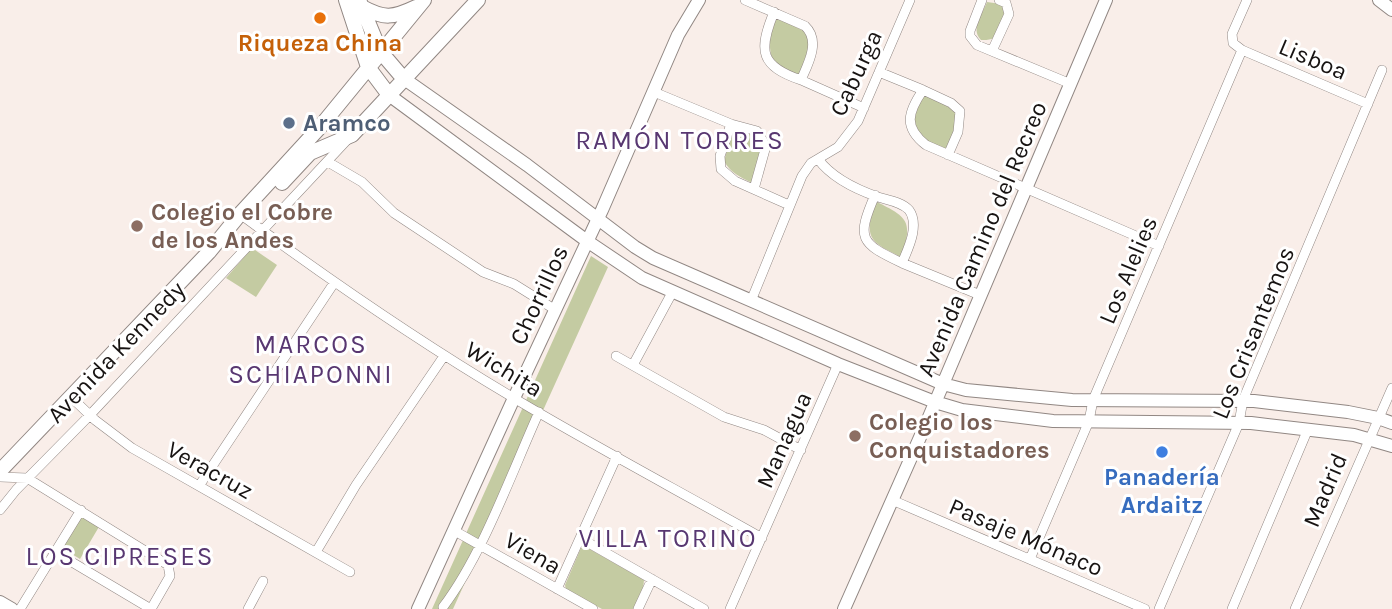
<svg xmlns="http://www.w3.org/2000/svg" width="1392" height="609" viewBox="0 0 1392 609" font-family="Karla,sans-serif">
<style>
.green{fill:#c4cba2}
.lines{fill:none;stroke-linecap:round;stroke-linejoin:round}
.street-casing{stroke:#918783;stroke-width:10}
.secondary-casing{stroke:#918783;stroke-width:14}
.primary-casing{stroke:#918783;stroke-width:16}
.street{stroke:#fff;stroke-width:9}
.secondary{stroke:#fff;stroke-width:12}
.primary{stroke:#fff;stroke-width:14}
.food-dot{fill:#e8710a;stroke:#fff;stroke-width:2.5}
.service-dot{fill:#5c6f8a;stroke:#fff;stroke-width:2.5}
.education-dot{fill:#8d6e63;stroke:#fff;stroke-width:2.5}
.shop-dot{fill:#3f7fe0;stroke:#fff;stroke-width:2.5}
.labels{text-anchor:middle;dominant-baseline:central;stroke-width:6;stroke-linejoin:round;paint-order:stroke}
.food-label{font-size:24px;font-weight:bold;fill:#c56008;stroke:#fff}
.street-label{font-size:24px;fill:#171312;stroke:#fff}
.service-label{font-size:24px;font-weight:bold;fill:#4e5e75;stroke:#fff;text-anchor:start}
.education-label{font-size:24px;font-weight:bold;fill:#785e54;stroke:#fff;text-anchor:start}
.shop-label{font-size:24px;font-weight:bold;fill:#366cbe;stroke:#fff}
.neighbourhood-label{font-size:26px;letter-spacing:2px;fill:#583771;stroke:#fff}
</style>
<rect width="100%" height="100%" fill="#f9eee9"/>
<path class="green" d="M987,2l14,2 5,10c-6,16 -5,27 -25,26 -11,-11 1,-25 6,-38z
M776,17l30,15 4,12 -11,32 -24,-10c-8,-18 -6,-31 1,-49z
M924,94l25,11 7,7 1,13 -9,25c-35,-13 -42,-22 -24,-56z
M734,127l20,7 9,13 -11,36c-12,-6 -21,-10 -28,-22z
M875,201c32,16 39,19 26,56 -34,-16 -36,-20 -26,-56z
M252,248l25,17 -21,32 -30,-19z
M591,256l17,11 -155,342h-21z
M85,509l18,11 -23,39 -18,-11z
M586,547l58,33 -1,10 -8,19h-33l-36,-19 -1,-5 16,-37z"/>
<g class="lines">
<g class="street-casing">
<path id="street" d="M745,0l60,26c16,15 3,38 -4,54 -41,-14 -43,-29 -27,-68
M982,0l-12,31v5l7,9 94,39
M1247,0l-15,34 1,9 9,7 126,54
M992,51l17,-37 -3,-11 -7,-3
M879,72l44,18c-15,22 -20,37 3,55l233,101
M801,80l63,28
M923,90l28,13 9,8 -2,21 -10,23
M654,92l77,32 -11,32 1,13 14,12 54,24
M731,124l26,7 9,15 -12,43
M818,159c14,19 37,30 60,38 10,3 24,5 31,13 11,15 -1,39 -7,53l78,32
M328,162l34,20 32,31 89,59 31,12 40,25
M875,195c-19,44 -15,48 27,68
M240,214c88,65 178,127 272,183 82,49 167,94 250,141
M751,301l51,-125 9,-13 27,-16 20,-26 52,-121
M616,356l108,61 40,13 37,20
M633,365l40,-74
M71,397l24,23 37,28 218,124
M0,477l27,1 141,87 2,11 -19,33
M199,486l135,-203
M892,500l253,109
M0,510l16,-20 73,-74 259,-277
M453,530l140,79
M580,538l124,71
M55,552l96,57
M316,552l40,-67 88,-129
M1030,559l59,-138 4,-21 149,-350
M557,589l60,-133
M443,607c40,-53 68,-133 96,-195
M20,609l61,-99
M248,609l15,-28
M638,609l14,-30
M730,609l108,-245
M1159,609l80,-186 4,-23 139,-330
M1232,609l76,-180
M1295,609l97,-221"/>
</g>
<g class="secondary-casing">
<path id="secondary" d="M1379,0l13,10
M403,78l124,87 108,82 18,11 290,126 23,6 106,10 182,1 94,11 30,6 14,5
M389,95l198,146 55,37 196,86 97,38 27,8 91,11 198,2 103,12 38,11
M0,602l12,7
M418,609l96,-211 88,-188 76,-175 21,-35
M844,609l85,-192 177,-417"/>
</g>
<g class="primary-casing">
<path id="primary" d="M346,0l22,67 21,28
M359,0l21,51 23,27
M362,7c22,12 31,11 54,0
M282,183l28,-30 42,-18 126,-135
M0,471l209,-219 31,-38 80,-87 104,-127"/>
</g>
<use href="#street" class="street"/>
<use href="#secondary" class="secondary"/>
<use href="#primary" class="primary"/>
</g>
<circle class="food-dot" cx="320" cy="18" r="7"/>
<circle class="service-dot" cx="289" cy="123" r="7"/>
<g class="education-dot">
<circle cx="137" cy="226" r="7"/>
<circle cx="855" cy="436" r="7"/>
</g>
<circle class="shop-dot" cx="1162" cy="452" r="7"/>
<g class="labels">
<g class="food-label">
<text x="320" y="43">Riqueza China</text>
</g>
<g class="street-label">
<text transform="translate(1313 59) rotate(23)">Lisboa</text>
<text transform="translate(856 73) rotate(-65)">Caburga</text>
<text transform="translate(982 239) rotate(-67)">Avenida Camino del Recreo</text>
<text transform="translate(1128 270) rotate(-67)">Los Alelies</text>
<text transform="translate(539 295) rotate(-65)">Chorrillos</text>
<text transform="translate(1253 333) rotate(-68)">Los Crisantemos</text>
<text transform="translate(116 352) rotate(-46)">Avenida Kennedy</text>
<text transform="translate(504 369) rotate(31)">Wichita</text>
<text transform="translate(784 440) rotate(-66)">Managua</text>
<text transform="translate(210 470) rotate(29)">Veracruz</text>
<text transform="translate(1325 490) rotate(-67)">Madrid</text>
<text transform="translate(1026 537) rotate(23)">Pasaje Mónaco</text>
<text transform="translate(533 553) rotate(30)">Viena</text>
</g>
<g class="service-label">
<text x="303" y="123">Aramco</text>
</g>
<g class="education-label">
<text x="151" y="212">Colegio el Cobre<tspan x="151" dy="28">de los Andes</tspan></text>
<text x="869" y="422">Colegio los<tspan x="869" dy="28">Conquistadores</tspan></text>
</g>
<g class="shop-label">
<text x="1162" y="477">Panadería<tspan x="1162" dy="28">Ardaitz</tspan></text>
</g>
<g class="neighbourhood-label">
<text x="680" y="140">RAMÓN TORRES</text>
<text x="311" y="344">MARCOS<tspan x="311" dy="30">SCHIAPONNI</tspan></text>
<text x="668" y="538">VILLA TORINO</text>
<text x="120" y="556">LOS CIPRESES</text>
</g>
</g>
</svg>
